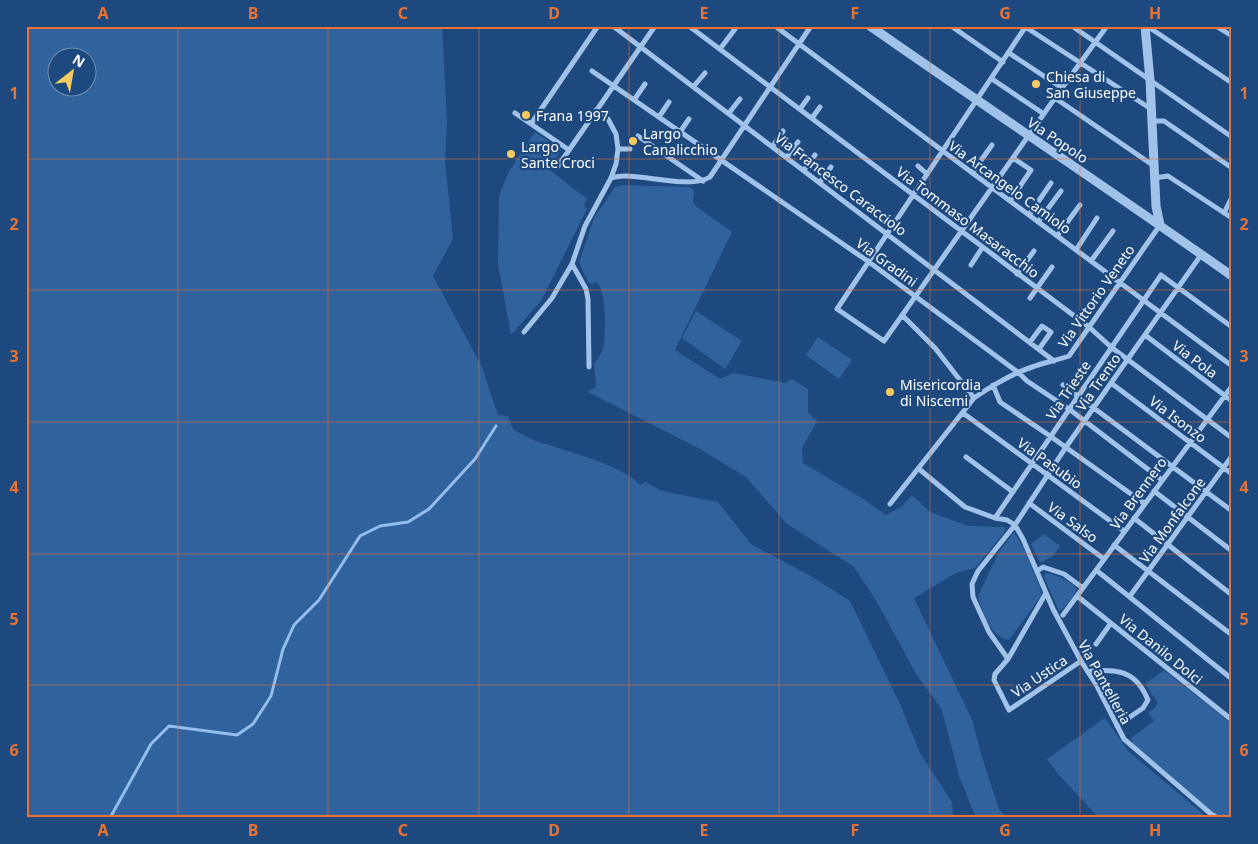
<svg xmlns="http://www.w3.org/2000/svg" width="1258" height="844" viewBox="0 0 1258 844" font-family="'Noto Sans',sans-serif">
<style>
.green{fill:#30629e;fill-rule:evenodd}
.lines{fill:none;stroke-linecap:round;stroke-linejoin:round}
.stream{stroke:#94bdeb;stroke-width:3}
.minor{stroke:#a1c2e9;stroke-width:5}
.tertiary{stroke:#a1c2e9;stroke-width:9}
.grid{fill:none;stroke:#eb7230;stroke-width:1;stroke-opacity:0.55}
.poi-dot{fill:#f9cb5f;stroke:#1d497f;stroke-width:2}
.labels{text-anchor:middle;dominant-baseline:central;stroke-width:4.5;stroke-linejoin:round;paint-order:stroke}
.poi-label{font-size:14px;fill:#fff;stroke:#1d497f;text-anchor:start}
.street-label{font-size:14px;fill:#fff;stroke:#1d497f}
.neatline{fill:none;stroke:#eb7230;stroke-width:2}
.grid-label{font-size:16px;text-anchor:middle;font-weight:bold;fill:#eb7230}
</style>
<rect width="100%" height="100%" fill="#1d497f"/>
<path class="green" d="M26,26h416l5,95 -2,41 8,77 -20,37 48,89 17,50 10,1 5,13c7,4 14,8 21,11 26,10 89,24 106,45l5,-3 17,9 56,11 33,42 58,31 41,26 50,103 20,49 32,49 1,16h-927zM58,58h30v30h-30z
M535,132l26,18 -12,19 26,21 12,8 -3,8 3,3 -46,92 -30,34 -13,-71 1,-68 9,-23z
M623,185l67,2 4,4 -1,12 4,4 35,25 -57,118 45,29 14,-6 52,10 6,-4 16,10v24l9,8 -15,27 1,15 62,37 21,15 15,-8 11,-12 18,17 38,14 38,1 -3,7 -28,34 -19,5 -42,25 59,124 7,29 16,49 3,9 7,9h-30l-17,-42 -17,-66 -27,-38 -38,-70 -23,-35 -67,-43 -41,-47 -46,-28 -112,-57 8,-5 -2,-24c4,-4 7,-8 9,-14 3,-15 4,-55 -6,-67l-5,2 -4,-2 -9,-20 15,-44 21,-31z
M696,311l46,30 -17,28 -43,-31z
M818,337l34,23 -13,19 -33,-24z
M1014,532l11,19 16,39v6l-32,44c-18,-2 -27,-29 -31,-44l21,-44z
M1044,534l16,12 -7,10 -11,6 -3,-1 -8,-17z
M1045,573c11,1 23,7 32,15 -2,8 -11,19 -18,23l-15,-34z
M1164,670l68,54v94h-7l-14,-7 -78,-68 -2,-5 23,-17 -6,-8 8,-6 1,-6 -12,-17z
M1105,718l23,33 80,67h-109l-41,-44 -11,-15z"/>
<g class="lines">
<path class="stream" d="M110,818l41,-74 18,-18 68,9 16,-11 18,-28 12,-47 11,-24 25,-25 41,-64 20,-10 28,-4 21,-13 46,-50 21,-33"/>
<path class="minor" d="M613,26l441,335
M689,26l400,301 22,20 121,91
M775,26l457,340
M951,26l52,36
M1024,26l127,83
M1026,26l-189,283 47,32 178,-253 45,-62
M1072,26l160,111
M1147,26l85,57
M1216,26l16,10
M720,49l15,-20
M1009,53l53,35
M592,71l277,191 150,111 8,8 42,28 93,71
M992,79l52,35
M694,86l11,-13
M1055,98l99,68
M634,100l11,-16
M800,109l8,-11
M515,113l54,37
M729,113l11,-14
M659,117l10,-15
M812,118l8,-11
M1152,121h12l68,47
M531,124l67,-98
M680,132l9,-13
M638,136l65,45
M773,146l10,-15
M618,149h12
M787,157l11,-15
M558,166l97,-140
M918,166l9,8
M804,170l11,-15
M972,173l20,-28
M611,178c4,-1 8,-2 12,-2 23,-1 68,13 87,1l101,-151
M1154,178l14,-2 64,42
M820,182l11,-15
M1010,201l21,-31 -18,-12
M1224,213l8,-16
M1029,215l22,-32
M1038,222l23,-31
M1057,236l23,-31
M1076,250l21,-32
M1091,261l22,-30
M572,264l14,25 2,10 1,68
M971,265l11,-17
M1017,274l17,-23
M1030,298l22,-31
M902,315l33,33 39,50
M524,332l28,-34 20,-34 13,-38 26,-48 5,-14 2,-15 -2,-15 -8,-15 -12,-9
M1145,335l87,66
M1030,342l12,-16 9,6 -12,17
M1111,383l121,91
M993,385l7,17 50,34 95,68
M1063,385l169,126
M963,413l161,118
M966,457l47,35
M919,469l46,38 30,11 12,2 8,5 8,14 30,70 28,52 16,25 27,53 87,75 7,4
M1154,491l78,60
M1029,503l75,56
M890,504l84,-106c19,-13 39,-25 61,-32 11,-4 23,-6 34,-10l91,-131
M995,518l166,-243 71,52
M1134,518l98,77
M1114,545l118,90
M1096,570l136,109
M1037,571l6,-4 21,7 19,14
M1077,596l155,124
M1130,596l102,-140
M1063,615l169,-229
M1096,644l15,-21
M1008,659l38,-66
M1081,661l-72,49 -15,-30 1,-6 13,-15 -19,-27 -16,-35 -1,-13 6,-13 37,-46 51,-78 135,-192
M1087,671c29,-1 48,-3 61,29l-5,8 -26,18"/>
<path class="tertiary" d="M870,26c120,84 242,165 362,250
M1145,26l5,54 6,126 4,19"/>
</g>
<path class="grid" d="M178,26v792M328,26v792M479,26v792M629,26v792M779,26v792M930,26v792M1080,26v792M26,159h1206M26,290h1206M26,422h1206M26,554h1206M26,685h1206"/>
<g class="poi-dot">
<circle cx="1036" cy="84" r="5"/>
<circle cx="526" cy="115" r="5"/>
<circle cx="633" cy="141" r="5"/>
<circle cx="511" cy="154" r="5"/>
<circle cx="890" cy="392" r="5"/>
</g>
<g class="labels">
<g class="poi-label">
<text x="1046" y="76">Chiesa di<tspan x="1046" dy="16">San Giuseppe</tspan></text>
<text x="536" y="115">Frana 1997</text>
<text x="643" y="133">Largo<tspan x="643" dy="16">Canalicchio</tspan></text>
<text x="521" y="146">Largo<tspan x="521" dy="16">Sante Croci</tspan></text>
<text x="900" y="384">Misericordia<tspan x="900" dy="16">di Niscemi</tspan></text>
</g>
<g class="street-label">
<text transform="translate(1058 140) rotate(34)">Via Popolo</text>
<text transform="translate(841 184) rotate(37)">Via Francesco Caracciolo</text>
<text transform="translate(1010 187) rotate(36)">Via Arcangelo Camiolo</text>
<text transform="translate(968 222) rotate(37)">Via Tommaso Masaracchio</text>
<text transform="translate(887 262) rotate(36)">Via Gradini</text>
<text transform="translate(1096 296) rotate(-55)">Via Vittorio Veneto</text>
<text transform="translate(1195 359) rotate(37)">Via Pola</text>
<text transform="translate(1098 382) rotate(-55)">Via Trento</text>
<text transform="translate(1068 390) rotate(-56)">Via Trieste</text>
<text transform="translate(1178 419) rotate(37)">Via Isonzo</text>
<text transform="translate(1050 463) rotate(36)">Via Pasubio</text>
<text transform="translate(1138 493) rotate(-54)">Via Brennero</text>
<text transform="translate(1172 520) rotate(-54)">Via Monfalcone</text>
<text transform="translate(1073 522) rotate(36)">Via Salso</text>
<text transform="translate(1161 649) rotate(39)">Via Danilo Dolci</text>
<text transform="translate(1039 676) rotate(-34)">Via Ustica</text>
<text transform="translate(1105 682) rotate(61)">Via Pantelleria</text>
</g>
</g>
<rect width="1258" height="844" fill="none" stroke="#1d497f" stroke-width="55"/>
<g transform="translate(72 72) rotate(31)"><circle r="24" fill="#1d497f" stroke="#7792b2"/>
<path d="M0-4L9 19L0 12L-9 19Z" fill="#f9cb5f"/>
<text y="-8" font-size="14" font-weight="bold" text-anchor="middle" fill="#ffffff">N</text>
</g>
<rect x="28" y="28" width="1202" height="788" class="neatline"/>
<g class="grid-label">
<text x="103" y="19">A</text>
<text x="253" y="19">B</text>
<text x="403" y="19">C</text>
<text x="554" y="19">D</text>
<text x="704" y="19">E</text>
<text x="855" y="19">F</text>
<text x="1005" y="19">G</text>
<text x="1155" y="19">H</text>
<text x="14" y="99">1</text>
<text x="1244" y="99">1</text>
<text x="14" y="230">2</text>
<text x="1244" y="230">2</text>
<text x="14" y="362">3</text>
<text x="1244" y="362">3</text>
<text x="14" y="493">4</text>
<text x="1244" y="493">4</text>
<text x="14" y="625">5</text>
<text x="1244" y="625">5</text>
<text x="14" y="756">6</text>
<text x="1244" y="756">6</text>
<text x="103" y="836">A</text>
<text x="253" y="836">B</text>
<text x="403" y="836">C</text>
<text x="554" y="836">D</text>
<text x="704" y="836">E</text>
<text x="855" y="836">F</text>
<text x="1005" y="836">G</text>
<text x="1155" y="836">H</text>
</g>
</svg>
